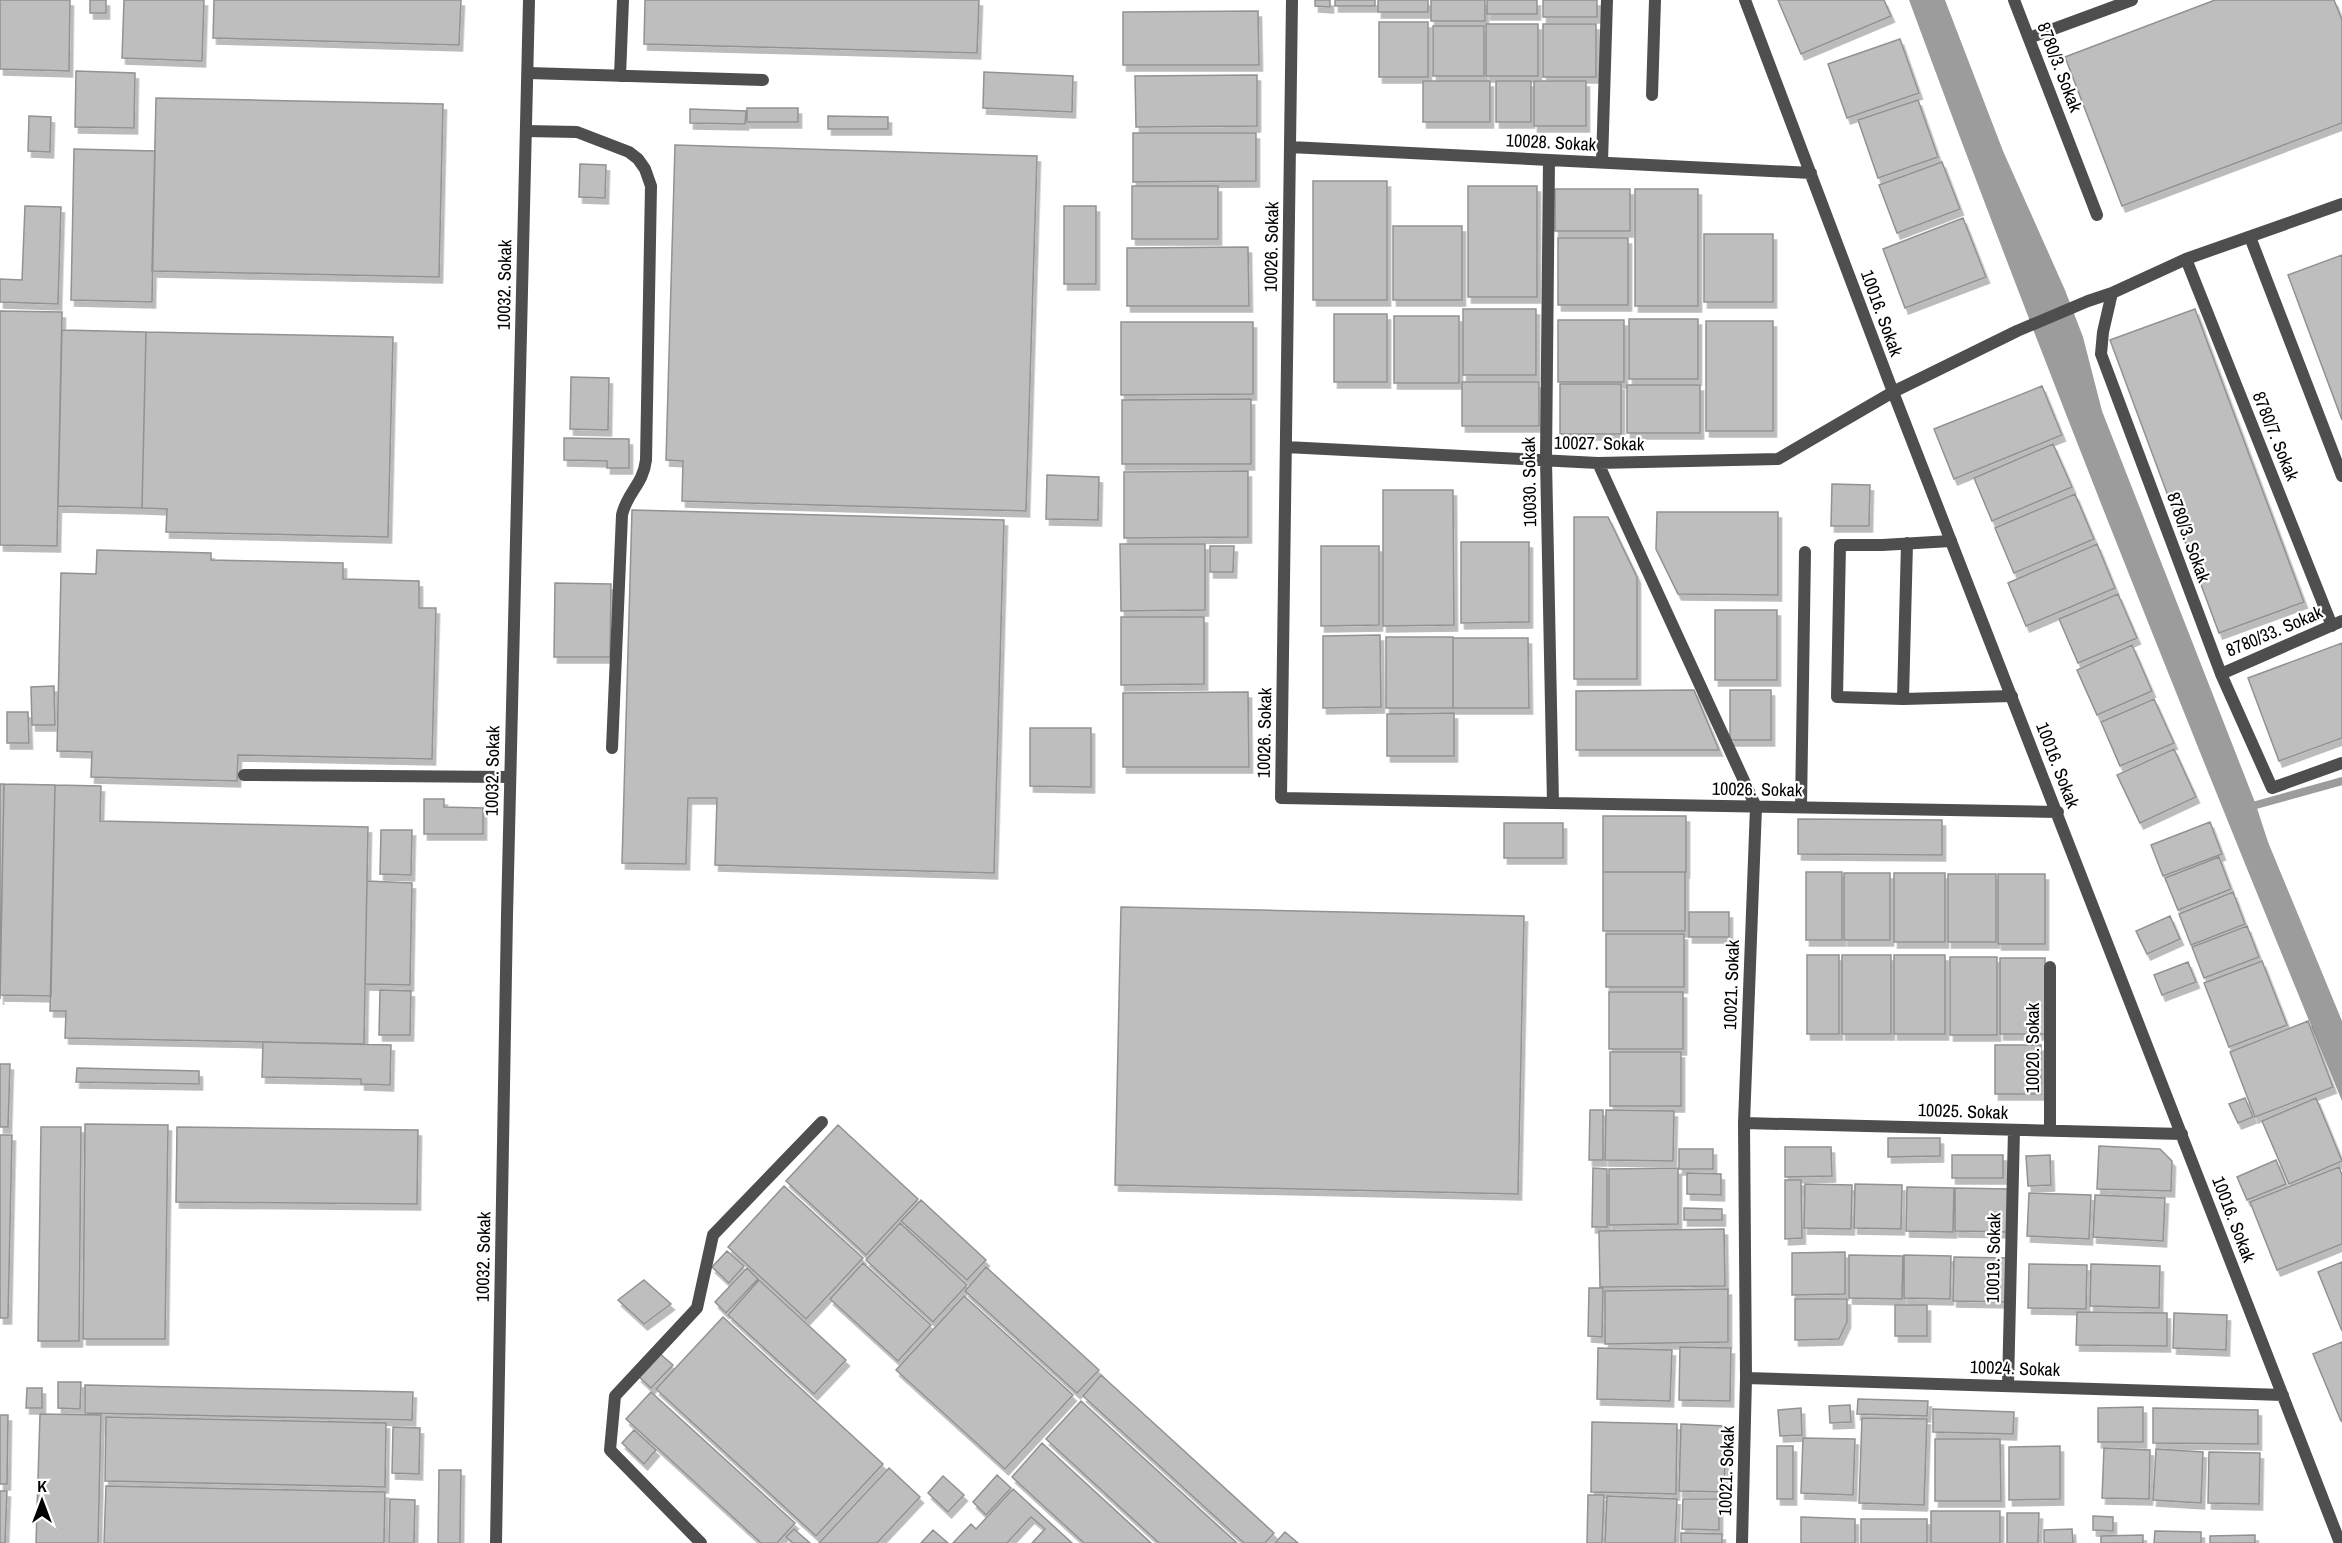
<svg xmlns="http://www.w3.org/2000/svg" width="2342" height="1543" viewBox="0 0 2342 1543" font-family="'Archivo Narrow',sans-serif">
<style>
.water{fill:#9c9c9c}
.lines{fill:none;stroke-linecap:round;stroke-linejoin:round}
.stream{stroke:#9c9c9c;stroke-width:8}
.building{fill:#bebebe;stroke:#929292;stroke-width:1.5;filter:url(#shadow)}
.service{stroke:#4e4e4e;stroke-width:12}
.minor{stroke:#4e4e4e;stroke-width:12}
.labels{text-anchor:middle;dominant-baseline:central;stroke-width:4.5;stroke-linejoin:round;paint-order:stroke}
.street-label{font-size:18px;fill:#000;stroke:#fff}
</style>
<defs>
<filter id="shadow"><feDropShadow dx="3.5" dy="6" stdDeviation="0" flood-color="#0004"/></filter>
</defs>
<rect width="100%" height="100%" fill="#fff"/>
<path class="water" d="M1909,0h36l58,151 62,139 18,47 19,74 154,394 12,37 74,179v80c-150,-365 -297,-731 -433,-1101z"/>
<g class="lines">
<path class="stream" d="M2256,805l86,-24"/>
</g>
<path class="building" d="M0,0h70l-1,71 -69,-2z
M90,0h16v13h-16z
M124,0h80l-2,61 -80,-3z
M214,0h247l-2,45 -246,-7z
M645,0h334l-2,53 -333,-9z
M1315,0h15v7l-15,-1z
M1335,0h40v6h-40z
M1378,0h50v12h-50z
M1431,0h54v21h-54z
M1487,0h50v14h-50z
M1543,0h54v17h-54z
M1778,0h106l7,16 -90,38z
M2215,0h119l8,20v103l-220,83 -57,-149z
M1258,11l1,54h-136v-53z
M1379,22h49v55h-49z
M1486,24h52v52h-52z
M1543,24h53v53h-53z
M1433,26h51v50h-51z
M1900,39l19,54 -72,25 -19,-54z
M76,71l59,2 -1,55 -59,-1z
M984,72l89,4 -1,36 -89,-4z
M1257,75v51l-121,1 -1,-51z
M1423,81h67v41h-67z
M1496,81h35v41h-35z
M1534,81h52v45h-52z
M156,98l287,6 -4,173 -287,-6z
M1918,100l20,57 -60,21 -20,-58z
M747,108h51v14h-51z
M690,109l56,2 -1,13 -55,-1z
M29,116l22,1 -1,35 -22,-1z
M828,116l60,1v12h-60z
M1133,133h123v48l-123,1z
M675,145l362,11 -11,355 -344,-10 1,-40 -17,-1z
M74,149l81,2 -3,151 -81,-2z
M1942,162l18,47 -63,24 -18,-48z
M580,164l26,1 -1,33 -26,-1z
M1313,181h74v119h-74z
M1132,186h86v53h-86z
M1468,186h69v111h-69z
M1555,189h75v42h-75z
M1635,189h63v117h-63z
M25,206l36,1 -3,97 -58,-2v-23l22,1z
M1064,206h32v78h-32z
M1963,218l23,59 -81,31 -22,-59z
M1393,226h69v74h-69z
M1704,234h69v68h-69z
M1558,238h70v67h-70z
M1248,247l1,59h-122v-58z
M2342,255v165l-54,-145z
M1463,309h73v66h-73z
M2195,309l109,293 -85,31 -109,-293z
M0,311l62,1 -5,234 -57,-1z
M1334,314h53v68h-53z
M1394,316h65v67h-65z
M1629,319h69v60h-69z
M1558,320h66v62h-66z
M1706,321h67v110h-67z
M1121,322h132v72l-132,1z
M62,330l84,2 -4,176 -84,-2z
M146,332l247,5 -5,200 -222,-5 1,-23 -25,-1z
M571,377l38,1 -1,52 -38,-1z
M1462,382h77v44h-77z
M1560,384h61v50h-61z
M1627,385h73v48h-73z
M2042,386l20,49 -108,44 -20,-50z
M1251,399v65h-129v-64z
M564,438l65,1v29h-22v-7l-43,-1z
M2053,444l19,43 -80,34 -18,-43z
M1248,471v66l-124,1v-66z
M1047,475l52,2 -1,43 -52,-1z
M1832,484l38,1 -1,41h-38z
M1383,490h70l1,135 -71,1z
M2075,494l19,45 -80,34 -19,-45z
M632,510l372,10 -10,353 -279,-8 2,-67h-29l-2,66 -64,-1z
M1657,512h121v83l-100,-1 -22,-45z
M1574,517h34l29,60v102h-63z
M1461,542h68v80l-68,1z
M1120,544h85v66l-84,1z
M2097,544l18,44 -89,38 -18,-43z
M1210,546h24l-1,26h-23z
M1321,546h58v79l-58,1z
M97,550l114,3v7l132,3v16l76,2v27h17l-4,151 -194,-4 -1,26 -146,-4 1,-25 -35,-1 4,-178 35,1z
M555,583l56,1 -1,73h-56z
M2118,594l19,44 -59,25 -19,-44z
M1715,610h62v70h-62z
M1121,617h83v67l-83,1z
M1380,635l1,72 -58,1v-72z
M1386,637h67v71h-67z
M1453,638h75l1,70h-76z
M2342,643v95l-63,23 -31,-83z
M2132,645l20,46 -55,24 -20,-45z
M54,686l1,39h-23l-1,-38z
M1694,690l25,60h-143v-59z
M1730,690h41v50h-41z
M1248,692l1,75h-126v-74z
M2154,699l20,44 -54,23 -19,-44z
M7,712h21l1,31h-22z
M1454,713v43h-67v-42z
M1030,728h61v59l-61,-1z
M2174,749l22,48 -56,26 -23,-48z
M0,784h4l-4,215z
M4,784l51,1 -4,211 -51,-1z
M55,785l46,1 -1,35 268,6 -4,217 -299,-6 1,-27h-16z
M424,799h20v8l39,1v26h-59z
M1603,816h83v56h-83z
M1798,819l144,1v35l-144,-1z
M2210,822l12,32 -59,22 -12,-31z
M1504,823h59v35h-59z
M381,830h31l-1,45 -31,-1z
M2219,857l12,32 -53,21 -13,-32z
M1603,872h82v59h-82z
M1806,872h36v68h-36z
M1844,873h46v67h-46z
M1894,873h51v69h-51z
M1948,874h48v68h-48z
M1998,874h47v70h-47z
M367,881l45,2 -2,102 -45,-1z
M2233,892l12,32 -54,21 -12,-31z
M1121,907l403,9 -6,278 -403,-9z
M1689,912h40v25h-40z
M2170,916l10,23 -33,15 -11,-23z
M2247,926l12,31 -55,21 -12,-31z
M1606,934h78v53h-78z
M1807,955h32v79h-32z
M1842,955h49v79h-49z
M1894,955h51v79h-51z
M1950,957h47v78h-47z
M2000,958h45v76h-45z
M2262,961l25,64 -58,22 -25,-64z
M2188,962l8,20 -34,13 -8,-20z
M380,990l31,1 -1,44h-31z
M1609,992h74v57h-74z
M2308,1021l25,66 -78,30 -25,-65z
M263,1042l128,3 -1,40 -29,-1v-5l-99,-2z
M1995,1045h46v49h-46z
M1610,1052h71v54h-71z
M0,1064h10l-2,63h-8z
M77,1068l122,3v13l-123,-2z
M2245,1098l8,19 -15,6 -9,-19z
M2316,1098l26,63 -53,23 -27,-63z
M1590,1110h13v50h-14z
M1606,1110l68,1 -1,50 -68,-1z
M85,1124l83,1 -3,214h-82z
M838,1125l80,74 -52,56 -80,-74z
M41,1127h40l-2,214h-41z
M177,1127l241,3 -1,74 -241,-2z
M0,1135h12l-4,183h-8z
M1888,1138h52v18l-52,1z
M2099,1146l61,3 12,12 -1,30 -74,-2z
M1785,1147h46l1,29 -47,1z
M1679,1149h34v20h-34z
M1952,1155h51v23h-51z
M2050,1155l1,30 -23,1 -2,-30z
M2276,1160l10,24 -39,16 -10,-23z
M2339,1167l3,8v69l-65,26 -27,-68z
M1593,1168l14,1v58h-15z
M1678,1168v56l-69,1v-56z
M1687,1173l34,1v21l-34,-1z
M1785,1180h16l1,58 -17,1z
M1805,1184l47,1 -1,44 -47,-1z
M1855,1184l47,1 -1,44 -47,-1z
M784,1186l79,72 -57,61 -78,-72z
M1907,1187l47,1 -1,44 -47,-1z
M1955,1188l54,1 -1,43 -53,-1z
M2029,1193l62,2 -2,44 -62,-3z
M2095,1195l70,3 -2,43 -70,-4z
M921,1200l65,60 -19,20 -66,-59z
M1684,1208l38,1v11h-38z
M900,1223l67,62 -34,37 -67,-62z
M1724,1229l1,57 -125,1 -1,-56z
M727,1251l17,15 -15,17 -17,-16z
M1845,1252v42l-53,1v-42z
M1849,1255l54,1 -1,43 -53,-1z
M1904,1255l47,1 -1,43 -46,-1z
M1954,1257l53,1v44l-54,-1z
M2342,1262v69l-24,-59z
M863,1263l68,62 -33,36 -68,-62z
M2029,1264l58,1 -1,44 -58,-1z
M2091,1264l69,2 -1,42 -69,-2z
M986,1267l113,103 -22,23 -112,-102z
M747,1268l11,11 -32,34 -11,-11z
M644,1280l27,24 -27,20 -26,-24z
M759,1280l87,80 -32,34 -86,-79z
M1589,1288h14l-1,49 -14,-1z
M1728,1289v53l-123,2v-53z
M964,1296l109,99 -68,74 -109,-99z
M1795,1299h52v23l-8,17 -44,1z
M1895,1305h32v31h-32z
M2077,1312l90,1v33l-91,-1z
M2174,1313l53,2 -1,35 -53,-2z
M723,1317l160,147 -67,72 -160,-147z
M2342,1342v79h-1l-28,-67z
M1680,1347l51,1 -1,53 -51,-1z
M1598,1348l74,2 -2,51 -73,-2z
M659,1353l14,12 -22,23 -13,-12z
M1101,1375l173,158 -9,10h-21l-161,-147z
M58,1382h23l-1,27 -22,-1z
M85,1385l328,7 -1,28 -327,-7z
M27,1388h15v20h-16z
M651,1392l144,131 -18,20h-16l-135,-124z
M1858,1399l70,2 -1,15 -70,-2z
M1081,1401l156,142h-78l-113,-104z
M1850,1405l1,17 -21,1 -1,-17z
M2143,1407v35h-45v-34z
M1801,1408l1,27 -22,1 -2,-26z
M2153,1408l105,2v34l-105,-1z
M1933,1409l81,3 -1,22 -80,-2z
M40,1414l61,1 -3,128h-62z
M0,1415h8l-1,69h-7z
M106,1417l280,6 -1,64 -280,-6z
M1862,1418l65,1 -3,86 -65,-2z
M1592,1422l85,2 -1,70 -85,-2z
M1681,1424l45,2 -2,66 -45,-1z
M393,1427l27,1 -1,46 -27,-1z
M634,1430l22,20 -12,14 -22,-21z
M1803,1438l52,1 -2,56 -52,-2z
M1935,1439h65l1,62h-66z
M1042,1443l109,100h-67l-72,-66z
M1777,1446h16v53h-16z
M2060,1446v53l-51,1v-53z
M2104,1448l46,2 -1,49 -47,-1z
M2156,1449l47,3 -2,51 -48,-3z
M2209,1452l51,1 -1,51 -51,-1z
M889,1468l31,29 -43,46h-58z
M439,1470h22l-1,73h-22z
M997,1475l14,13 -25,27 -13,-13z
M943,1476l21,19 -16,17 -20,-19z
M106,1486l279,6 -1,51h-280z
M1013,1489l59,54h-40l13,-14 -14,-12 -24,26h-54l18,-19 5,5z
M0,1491h7l-2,52h-5z
M1588,1495h16l-2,48h-15z
M1607,1496l70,3 -2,44h-70z
M390,1499l25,1 -1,43h-25z
M1683,1499h36v31l-37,-1z
M1931,1511h69v32h-69z
M2007,1513h32l-1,30h-31z
M2093,1516l20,1v14l-20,-1z
M1801,1517l54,2v24h-54z
M1861,1519h66v24h-66z
M794,1529l16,14h-17l-7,-6z
M2072,1529l1,14h-29v-13z
M933,1530l15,13h-27z
M2155,1531l46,1v11h-47z
M1285,1532l13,11h-23z
M1681,1533l41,1v9h-41z
M2143,1535v8h-42v-7z
M2255,1535v8h-45v-7z"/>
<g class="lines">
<path class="service" d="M528,73l235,7
M620,76l3,-76
M1652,95l3,-95
M526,131l51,1 52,20 9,7 7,10 6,17 -5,274c-3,25 -19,32 -24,55l-10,233
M1602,162l5,-162
M1951,541l-69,4h-42l-3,152 66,2 109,-3
M1903,699l4,-156
M244,775l266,2
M1801,807l4,-255
M701,1543l-91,-93 5,-54 82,-88 16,-73 109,-113"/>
<path class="minor" d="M1292,0l-11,798 777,14
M1745,0l148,392 447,1151
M2014,0l83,215
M2029,38l103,-38
M1290,147l521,26
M1549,160l-3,300 7,343
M2250,237l92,239
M2186,259l146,367
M2112,293l-9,39 -2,22 120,320 51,114 70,-25
M1286,447l312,16 180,-4 115,-67 124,-61 71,-30 24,-8 74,-34 156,-55
M1598,463l158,344 -12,316 2,255 -4,165
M2221,674l121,-53
M2050,967v163
M1744,1123l438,11
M1746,1378l537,17
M2008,1386l6,-256
M496,1543l11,-628 22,-915"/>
</g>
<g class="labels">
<g class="street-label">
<text transform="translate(2060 67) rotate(69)">8780/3. Sokak</text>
<text transform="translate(1551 142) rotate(3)">10028. Sokak</text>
<text transform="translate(1271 247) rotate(-89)">10026. Sokak</text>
<text transform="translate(504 285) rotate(-89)">10032. Sokak</text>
<text transform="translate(1882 313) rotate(70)">10016. Sokak</text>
<text transform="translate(2276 436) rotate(68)">8780/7. Sokak</text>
<text transform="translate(1599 443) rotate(1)">10027. Sokak</text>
<text transform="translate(1529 482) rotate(-91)">10030. Sokak</text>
<text transform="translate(2189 537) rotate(70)">8780/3. Sokak</text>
<text transform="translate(2274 631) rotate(-23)">8780/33. Sokak</text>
<text transform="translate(1264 733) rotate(-89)">10026. Sokak</text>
<text transform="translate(2058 765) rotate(69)">10016. Sokak</text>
<text transform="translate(492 771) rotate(-89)">10032. Sokak</text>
<text transform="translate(1757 789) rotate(1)">10026. Sokak</text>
<text transform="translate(1731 985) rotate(-88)">10021. Sokak</text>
<text transform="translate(2032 1048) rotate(-90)">10020. Sokak</text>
<text transform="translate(1963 1111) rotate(2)">10025. Sokak</text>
<text transform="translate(2234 1219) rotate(69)">10016. Sokak</text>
<text transform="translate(483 1257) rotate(-89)">10032. Sokak</text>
<text transform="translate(1993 1258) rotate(-89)">10019. Sokak</text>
<text transform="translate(2015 1368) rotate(2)">10024. Sokak</text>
<text transform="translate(1726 1471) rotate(-88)">10021. Sokak</text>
</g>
</g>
<g transform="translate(42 1501)" stroke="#ffffff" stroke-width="4.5" paint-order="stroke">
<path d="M0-4.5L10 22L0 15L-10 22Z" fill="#000000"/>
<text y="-9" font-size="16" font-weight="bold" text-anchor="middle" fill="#000000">K</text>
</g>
</svg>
